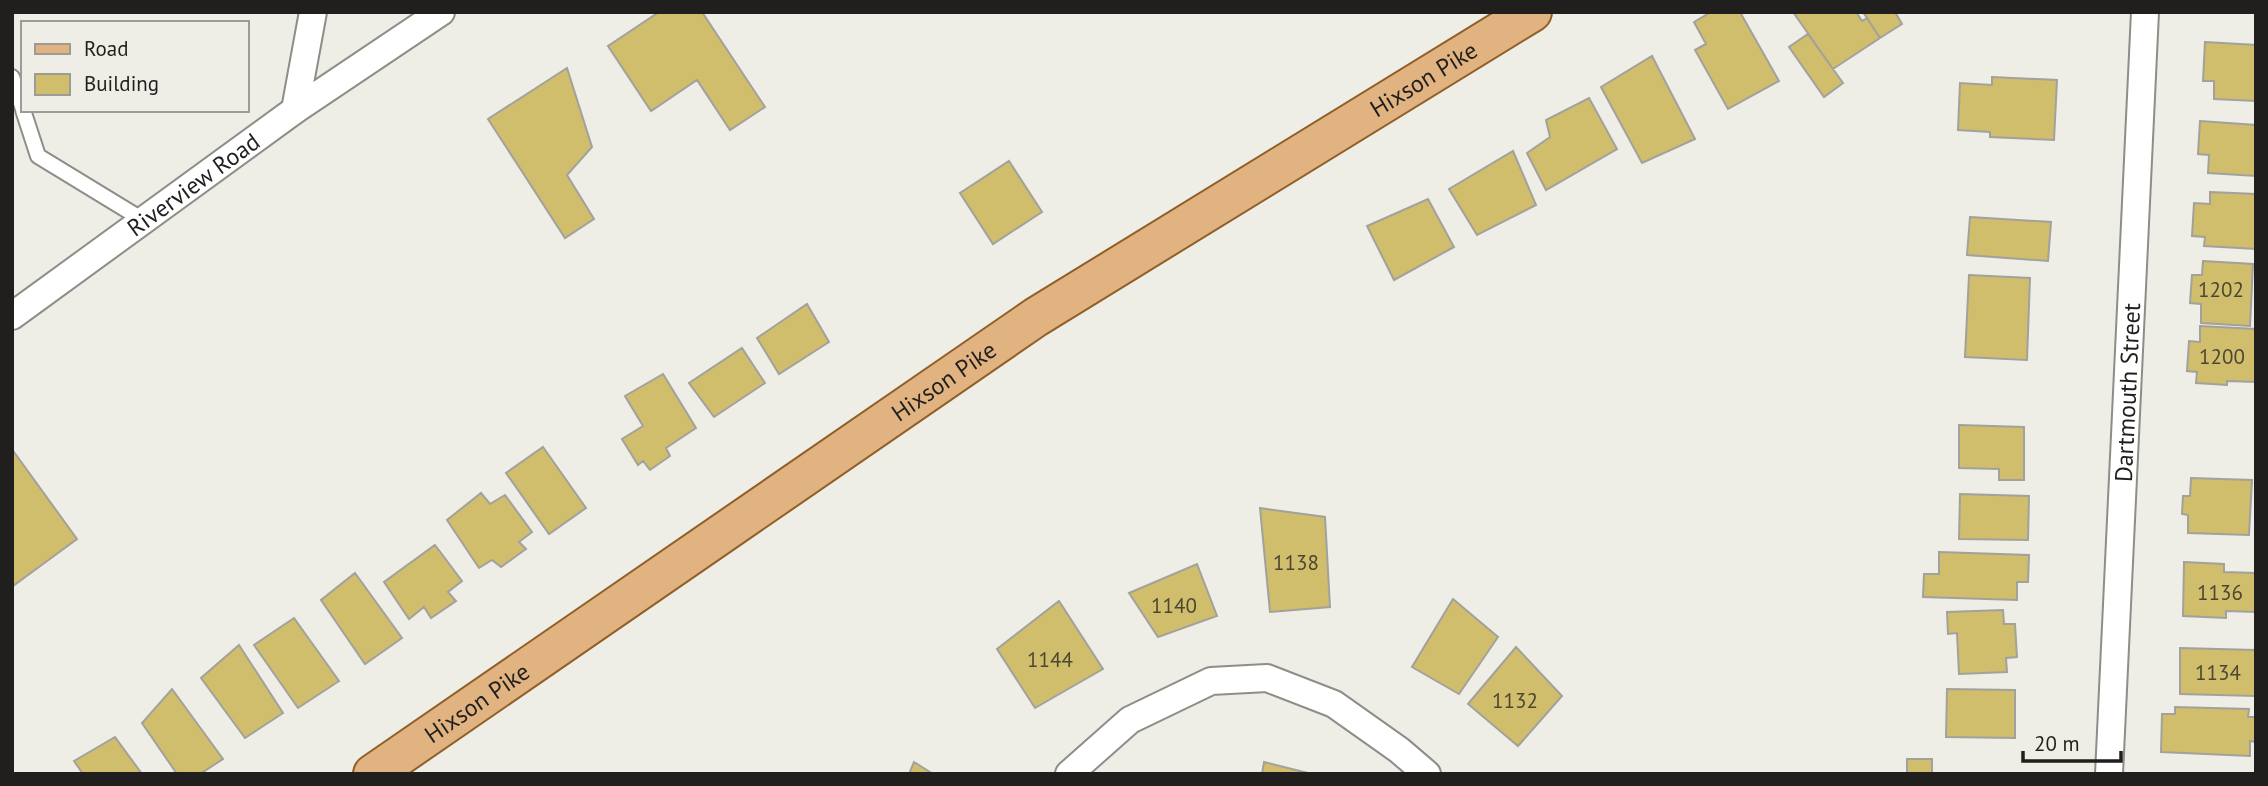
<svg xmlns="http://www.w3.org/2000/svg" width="2268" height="786" viewBox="0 0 2268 786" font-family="'PT Sans',sans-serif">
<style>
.building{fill:#d0be6d;stroke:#a2a19b;stroke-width:2}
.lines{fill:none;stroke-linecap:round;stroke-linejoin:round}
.lane-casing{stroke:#8e8d88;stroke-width:18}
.street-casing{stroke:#8e8d88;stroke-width:30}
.primary-casing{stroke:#905e27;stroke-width:42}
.lane{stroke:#fff;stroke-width:14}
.street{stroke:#fff;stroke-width:26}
.primary{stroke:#e1b380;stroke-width:38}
.labels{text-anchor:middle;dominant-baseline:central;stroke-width:5;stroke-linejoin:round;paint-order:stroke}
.number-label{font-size:21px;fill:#4c4731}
.street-label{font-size:24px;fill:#201f1d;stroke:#eeede6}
</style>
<rect width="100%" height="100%" fill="#eeede6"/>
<path class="building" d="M659,12h43l63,95 -35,23 -33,-50 -46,31 -43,-65z
M1711,12h29l39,69 -51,28 -33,-59 11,-6 -12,-22z
M1793,12h63l6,9 5,-3 13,20 -47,31z
M1863,12h32l7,12 -22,14z
M1808,34l35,49 -19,14 -35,-50z
M2205,42l51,3v56l-42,-2v-18h-11z
M1652,56l43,83 -53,24 -41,-76z
M567,68l25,79 -25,28 27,44 -29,19 -77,-119z
M1992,77l65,3 -3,60 -64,-3v-5l-32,-2 2,-47 32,2z
M1589,98l28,51 -71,41 -19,-37 23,-16 -4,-17z
M2200,121l56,4v51l-48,-3 1,-18 -11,-1z
M1513,151l23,54 -59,30 -28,-46z
M1009,161l33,51 -49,32 -33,-51z
M2210,192l46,2v55l-52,-3 1,-9 -13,-1 2,-33 16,1z
M1428,199l26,48 -60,33 -27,-54z
M1970,217l81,5 -3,39 -81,-6z
M2203,261l50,3 -3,62 -49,-3v-19l-11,-1 2,-28h10z
M1969,275l61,3 -3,82 -62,-3z
M807,304l22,38 -50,32 -22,-36z
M2200,326l56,3v53l-29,-1v4l-31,-2 1,-11 -10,-1 2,-30 11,1z
M742,348l23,35 -51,34 -25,-34z
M663,374l33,54 -30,20 4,8 -20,14 -7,-9 -5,4 -16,-26 21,-13 -18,-30z
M1959,425l65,2v53h-25v-11l-40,-1z
M543,447l43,61 -37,26 -43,-61z
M14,452l63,87 -64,47 -1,-133z
M2191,478l61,2 -3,55 -61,-2v-18l-6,-1 1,-18h7z
M481,493l9,11 15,-9 27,37 -13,10 7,7 -25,18 -9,-7 -13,8 -32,-48z
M1960,494l69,2 -1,44 -69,-1z
M1260,508l65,9 5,90 -60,5z
M435,545l27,36 -14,11 8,9 -25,17 -7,-11 -15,12 -25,-37z
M1939,552l90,3 -1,27h-11v18l-94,-3 1,-23h15z
M2184,562l40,2v8l32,1v39l-30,-1v7l-43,-2z
M1197,564l20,52 -59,21 -29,-44z
M355,573l47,65 -37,26 -44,-64z
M1453,599l45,38 -39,57 -47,-27z
M1059,601l44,68 -68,39 -38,-59z
M2003,610l1,14h11l2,33 -11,1 1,14 -48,2 -2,-41 -9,1 -1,-22z
M294,618l45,63 -41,27 -44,-63z
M239,645l44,68 -38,25 -44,-60z
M1516,647l46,49 -44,50 -50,-42z
M2180,648l76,2v46l-76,-2z
M172,689l51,70 -23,15h-23l-35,-51z
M1947,689l68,1v48l-69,-1z
M2175,707l74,2 -1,8h8v25l-6,-1v15l-89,-4 1,-38h13z
M115,737l27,37h-59l-9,-13z
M1907,759h25v15h-25z
M914,762l19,12h-24z
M1264,762l48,12h-50z"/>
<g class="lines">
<g class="lane-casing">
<path id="lane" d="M12,77l11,32
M23,110l15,46 105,64"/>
</g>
<g class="street-casing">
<g id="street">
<path d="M295,110l18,-98"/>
<path id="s1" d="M12,316l283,-206 146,-98"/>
<path d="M1069,774l61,-54 81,-39 56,-3 67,26 65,46 28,24"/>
<path id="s2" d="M2109,774l36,-762"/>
</g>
</g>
<g class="primary-casing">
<g id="primary">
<path id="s3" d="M373,774l663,-457 496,-305"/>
</g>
</g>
<use href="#lane" class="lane"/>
<use href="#street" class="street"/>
<use href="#primary" class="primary"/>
</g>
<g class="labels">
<g class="number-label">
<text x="2221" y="289">1202</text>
<text x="2222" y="356">1200</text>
<text x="1296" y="562">1138</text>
<text x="2220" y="592">1136</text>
<text x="1174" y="605">1140</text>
<text x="1050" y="659">1144</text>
<text x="2218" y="672">1134</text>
<text x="1515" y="700">1132</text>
</g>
<g class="street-label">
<text stroke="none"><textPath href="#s3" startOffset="1260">Hixson Pike</textPath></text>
<text stroke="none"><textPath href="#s1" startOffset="224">Riverview Road</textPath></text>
<text stroke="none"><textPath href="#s3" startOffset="693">Hixson Pike</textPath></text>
<text stroke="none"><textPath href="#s2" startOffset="382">Dartmouth Street</textPath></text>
<text stroke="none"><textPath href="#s3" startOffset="126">Hixson Pike</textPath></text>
</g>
</g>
<rect width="2268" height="786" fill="none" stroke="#201f1d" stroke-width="28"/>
<rect x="21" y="21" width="228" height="91" fill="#eeede6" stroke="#9c9b96" stroke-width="2"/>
<rect x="35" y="44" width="35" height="10" fill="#e1b380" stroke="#9c9b96" stroke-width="2"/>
<text x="84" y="56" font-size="21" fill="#201f1d">Road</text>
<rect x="35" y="74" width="35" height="21" fill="#d0be6d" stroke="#9c9b96" stroke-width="2"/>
<text x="84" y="91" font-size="21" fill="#201f1d">Building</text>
<path d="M2023 751v10h98v-10" fill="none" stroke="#201f1d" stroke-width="3.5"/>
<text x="2034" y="751" font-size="21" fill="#201f1d" stroke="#eeede6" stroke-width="5" paint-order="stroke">20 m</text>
</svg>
